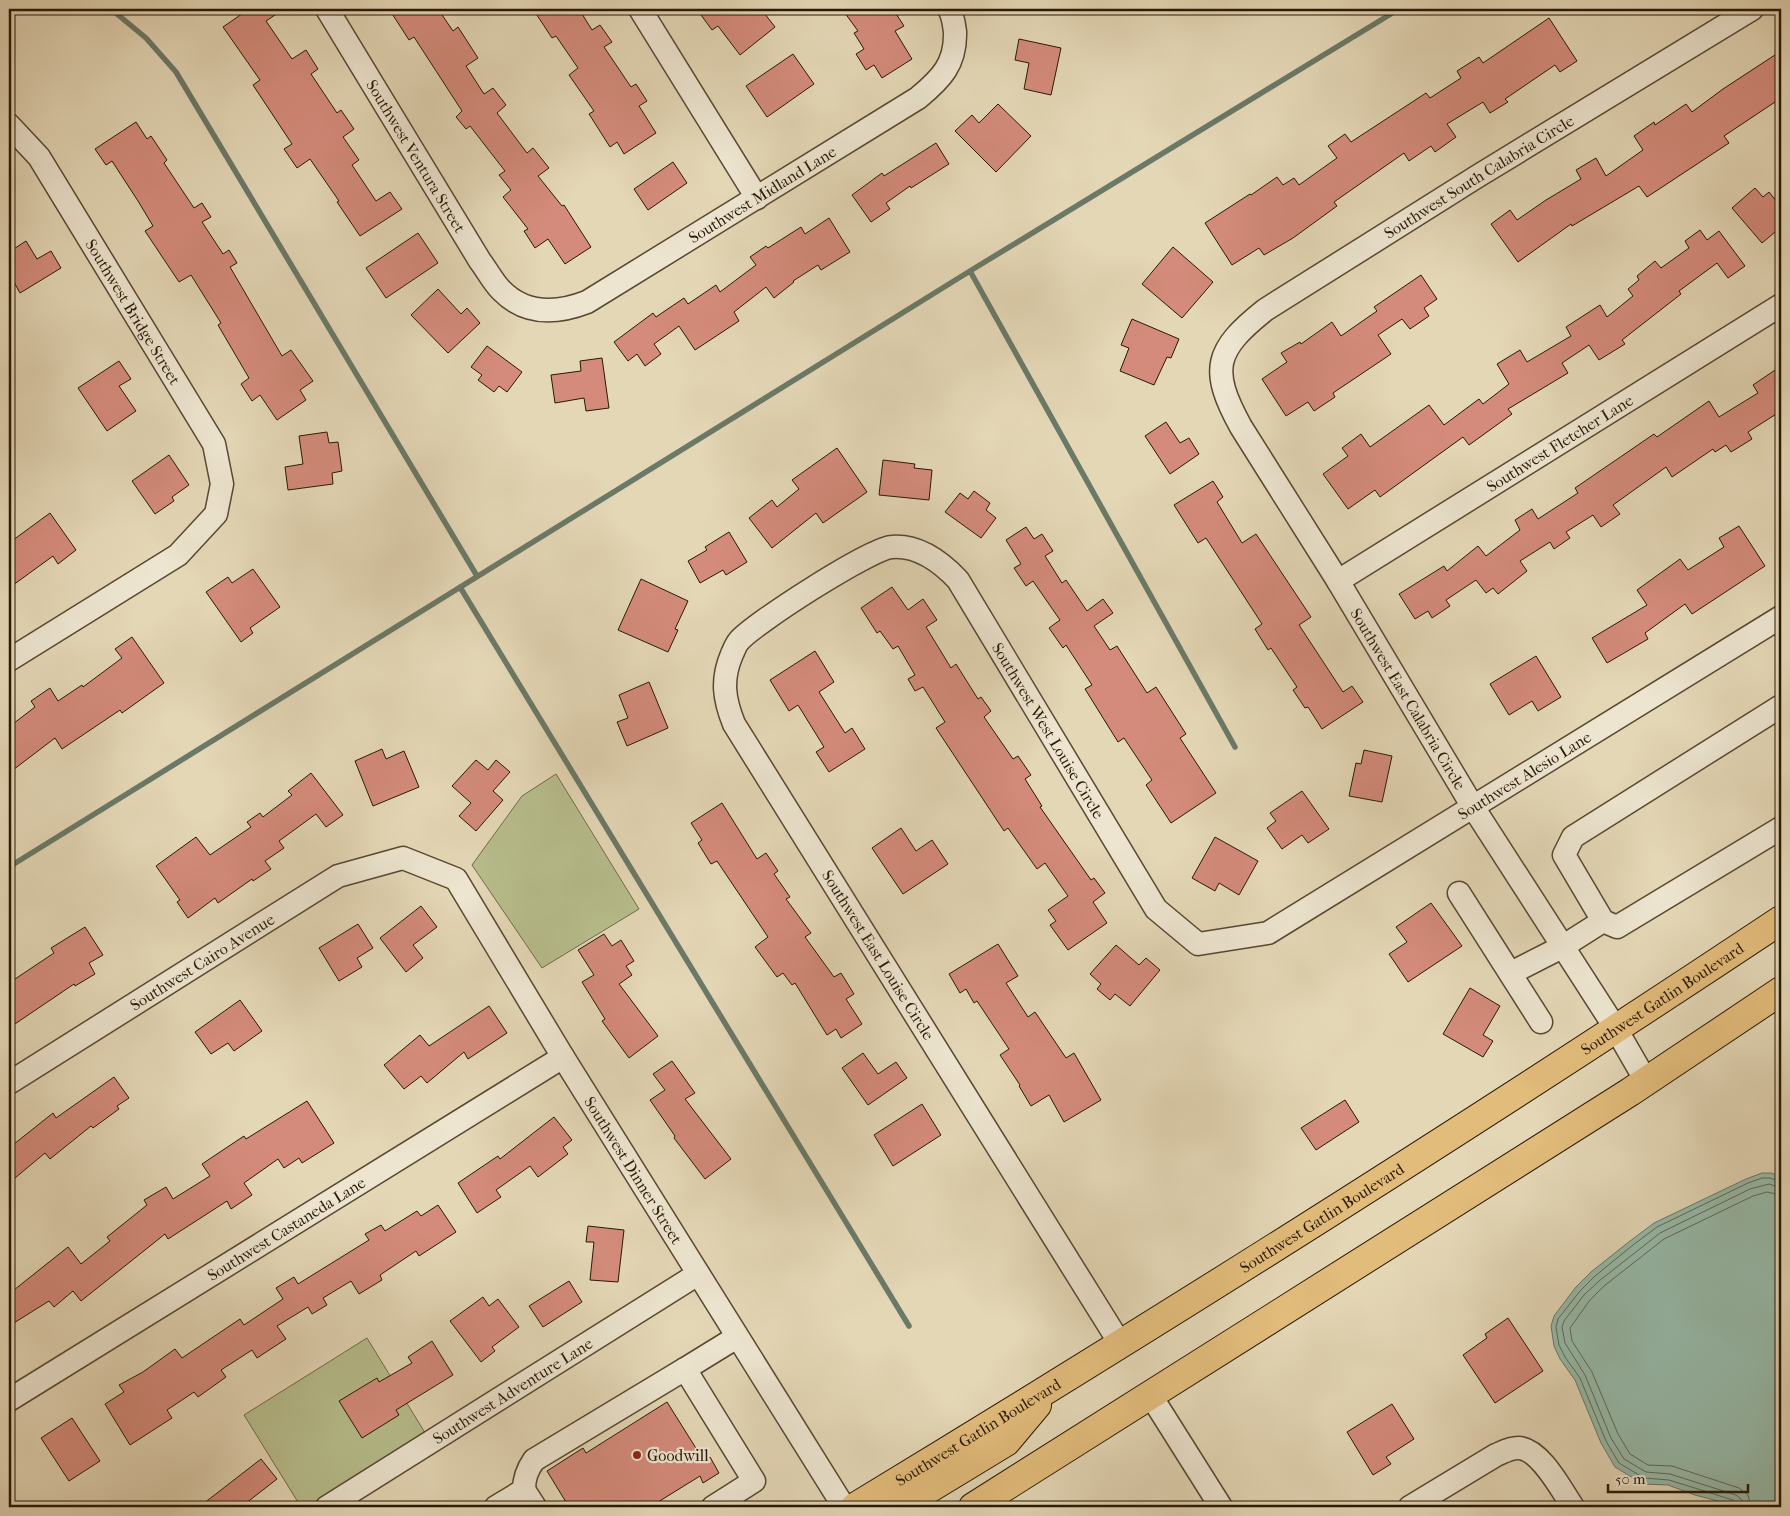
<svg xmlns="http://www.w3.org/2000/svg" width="1790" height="1516" viewBox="0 0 1790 1516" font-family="'IM FELL French Canon',serif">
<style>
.green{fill:#b7bd8c;stroke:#706a48}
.water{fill:#97baa9;stroke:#6b7967}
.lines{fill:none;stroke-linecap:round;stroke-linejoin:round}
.shore{stroke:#606956;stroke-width:1}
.stream{stroke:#6b7967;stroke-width:5.5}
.building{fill:#d48b7b;stroke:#291804}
.minor-casing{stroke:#584830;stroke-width:25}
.major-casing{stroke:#291804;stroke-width:30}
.minor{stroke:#ede5d0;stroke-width:22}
.major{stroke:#e2bc7b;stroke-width:28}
.poi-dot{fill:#8f2418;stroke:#ede5d0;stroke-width:2}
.labels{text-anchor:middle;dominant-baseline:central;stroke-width:4.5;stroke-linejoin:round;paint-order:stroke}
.street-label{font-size:16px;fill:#291804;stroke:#ede5d0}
.poi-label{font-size:16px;fill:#291804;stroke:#ede5d0;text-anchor:start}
</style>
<rect width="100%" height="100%" fill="#e4d7b6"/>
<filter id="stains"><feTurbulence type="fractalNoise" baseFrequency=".004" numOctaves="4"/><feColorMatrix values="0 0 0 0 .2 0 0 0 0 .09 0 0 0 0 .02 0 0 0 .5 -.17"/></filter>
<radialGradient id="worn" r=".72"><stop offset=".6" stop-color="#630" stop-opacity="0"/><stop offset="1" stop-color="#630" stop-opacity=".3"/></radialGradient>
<path class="green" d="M556,774l83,135 -97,59 -70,-103 50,-69z
M367,1338l60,98 -112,71h-14l-57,-92z"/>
<path class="water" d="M1762,1173h10l9,5v329h-41l-45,-12 -27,-10 -25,-1 -28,-17 -14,-24 -26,-63 -15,-21 -6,-13 -3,-20 3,-10 22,-29 15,-15 39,-31 24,-18 92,-44z"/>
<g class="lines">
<path class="shore" d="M1737,1507l-1,-4 -3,-3 -64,-20 -25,-2 -25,-15 -13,-22 -26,-63 -15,-21 -6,-12 -3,-18 2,-8 22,-28 15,-15 38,-31 24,-18 91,-44 14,-5h8l11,4
M1743,1507l-2,-8 -5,-4 -66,-21 -24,-2 -22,-13 -13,-21 -26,-63 -20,-32 -3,-16 2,-6 20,-26 15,-14 61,-48 90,-44 19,-5 12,4
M1751,1507l-3,-12 -9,-7 -67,-22 -24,-1 -18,-11 -12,-20 -26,-62 -20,-31 -2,-13 20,-28 14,-14 60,-47 89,-43 14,-4 14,3"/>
<path class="stream" d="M111,9l35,29 30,34 301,504
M970,271l265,476
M460,587l449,739
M9,867l961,-596 429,-262"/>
</g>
<path class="building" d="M249,9h35l-18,12 26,38 14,-9 12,19 -7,5 26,39 4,-3 13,19 -11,8 16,23 -7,5 24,36 14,-9 12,17 -42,27 -23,-34 2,-1 -29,-42 -13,9 -13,-19 8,-5 -39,-59 7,-5 -37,-53z
M389,9h49l15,22 5,-4 20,31 -12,8 18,28 9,-6 13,17 -9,8 30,40 6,-5 16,20 -11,8 24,30 2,-1 27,42 -26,17 -17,-25 -13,9 -11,-17 4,-2 -25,-32 8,-7 -12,-15 6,-4 -35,-45 -4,3 -10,-12 6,-6 -48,-74 -5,3z
M533,9h46l13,21 8,-5 12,17 -8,5 27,40 5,-3 11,17 -8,5 17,27 -32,21 -7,-12 -7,5 -21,-33 5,-3 -25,-36 9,-7 -22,-32 -4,2z
M709,9h52l14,18 -35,28 -22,-29 -6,4 -11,-15z
M842,9h51l11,17 -9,5 17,28 -30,19 -8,-13 -8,5 -10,-16 8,-5 -10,-16 4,-2z
M1549,18l28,43 -17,11 -5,-7 -50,34 3,3 -18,11 -7,-11 -36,22 9,13 -21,15 -4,-6 -22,15 -5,-8 -70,49 3,4 -44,32 -29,17 -5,-7 -27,17 -27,-42 45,-29 1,1 26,-18 6,8 11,-7 5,7 38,-27 -9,-12 17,-12 6,8 75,-49 4,5 31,-20 -4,-7 22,-14 4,6z
M1019,39l42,9 -10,47 -27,-6 5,-26 -14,-3z
M1781,51v47l-57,38 5,7 -82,54 -8,-11 -67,40 -1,-2 -53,38 -27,-38 19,-14 7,10 29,-20 35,-21 -5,-9 20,-12 10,18 37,-26 -9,-14 20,-14 1,3 31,-21 6,8 31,-23z
M793,54l21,30 -47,33 -21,-31z
M998,104l33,32 -35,36 -41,-41 17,-16 7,8z
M136,122l11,17 4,-3 16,24 -3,3 30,45 8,-5 9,14 -9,5 21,32 6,-4 8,13 -7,4 52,89 9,-6 22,31 -13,9 6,10 -29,20 -17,-25 -8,6 -11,-17 8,-6 -31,-53 3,-2 -30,-48 -12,7 -34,-51 8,-5 -15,-25 -26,-40 -6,4 -11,-16z
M936,143l13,21 -38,24 -1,-2 -24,17 4,6 -19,13 -19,-27 30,-22 2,3z
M673,162l14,21 -39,27 -14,-21z
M1755,188l8,9 6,-5 12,15v20l-19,16 -30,-35z
M829,218l21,34 -29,18 -3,-5 -25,16 1,1 -20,16 -8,-11 -32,25 5,9 -44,29 -16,-24 -25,18 7,10 -16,12 -8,-12 -9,7 -14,-19 39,-29 3,4 28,-19 4,6 28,-19 4,7 36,-27 -6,-8 16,-11 2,2 33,-21 4,7z
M1700,230l7,10 12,-9 26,35 -17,12 -11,-15 -38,28 2,3 -59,46 3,4 -26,16 -10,-15 -27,18 6,10 -60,36 4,5 -43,31 -6,-8 -83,60 -5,-7 -27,19 -25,-35 25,-18 -6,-8 19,-14 9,13 59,-42 15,20 35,-26 4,5 26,-20 -12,-20 23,-14 7,12 44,-26 -5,-9 34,-22 7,12 26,-21 -5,-7 11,-9 -2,-4 18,-15 6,7 28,-20 -4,-7z
M418,233l20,30 -52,35 -20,-30z
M26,241l11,18 14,-8 10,17 -41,25 -11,-20v-21z
M1173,247l40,35 -31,36 -40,-34z
M1421,275l16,24 -13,9 5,8 -19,13 -8,-10 -24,16 13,19 -58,39 2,4 -21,14 -6,-9 -22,14 -24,-37 25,-17 -6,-9 19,-11 1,2 31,-22 9,14 36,-25 -3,-4z
M438,289l23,25 6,-6 13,15 -32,30 -37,-38z
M1132,319l47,20 -8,19 -4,-1 -13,28 -34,-14 9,-23 -8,-3z
M487,346l35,26 -15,20 -8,-6 -5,6 -16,-12 4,-5 -11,-8z
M602,358l7,50 -23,3 -2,-13 -29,5 -4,-28 30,-4 -1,-10z
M119,361l12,18 -12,7 17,25 -29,20 -29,-43z
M1781,366v45l-33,21 4,7 -21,13 -5,-7 -11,7 -2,-3 -41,28 -6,-10 -53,38 7,9 -19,13 -8,-12 -27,17 4,6 -16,11 -4,-7 -30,19 7,10 -29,23 -5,-6 -7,5 -10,-13 -30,20 4,6 -18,12 -4,-7 -13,8 -16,-25 45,-28 3,5 31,-25 8,10 34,-26 -5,-10 17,-11 6,10 40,-26 -3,-5 79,-54 3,3 52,-36 10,16 39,-24 -5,-8z
M1166,422l14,21 9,-5 10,16 -29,20 -25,-38z
M327,432l2,11 9,-1 4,29 -10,2 1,11 -45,6 -3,-23 18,-3 -4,-28z
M837,448l30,44 -44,31 -7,-10 -44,35 -23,-30 23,-18 5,7 22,-18 -7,-9z
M169,455l20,30 -17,12 2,4 -19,13 -23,-33z
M883,460l32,4 -1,4 18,2 -3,30 -50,-5z
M1213,481l10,16 -6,5 25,41 14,-9 55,83 -12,8 44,67 9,-6 11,16 -41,27 -14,-22 -3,1 -12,-18 4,-3 -26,-39 -3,2 -13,-21 7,-5 -56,-86 -8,5 -24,-38z
M974,491l16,12 -4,7 10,8 -15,20 -36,-26 15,-19 8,6z
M50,513l26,37 -18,14 -5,-8 -44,32v-45z
M1739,526l26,40 -73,48 -7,-10 -40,29 3,6 -41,24 -15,-25 55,-33 -10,-15 43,-31 8,11 36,-23 -5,-9z
M1026,527l8,12 8,-5 11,17 -8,5 17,27 4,-3 21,31 16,-12 10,14 -19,13 16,24 7,-4 30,47 9,-6 30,47 -6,4 36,55 -45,30 -25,-38 6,-5 -28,-42 -6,4 -33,-53 7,-4 -26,-40 -3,3 -14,-20 11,-8 -27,-39 -7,5 -12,-18 7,-4 -15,-24z
M729,532l18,30 -21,13 -3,-5 -23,13 -12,-22 19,-11 -2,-3z
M253,569l27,38 -30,21 3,5 -12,9 -35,-50 22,-15 4,6z
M641,579l47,22 -13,28 3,1 -10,22 -50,-22z
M892,587l16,23 15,-11 14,21 -11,7 25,41 5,-4 22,35 3,-2 10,14 -7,6 29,42 5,-3 13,19 -6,4 17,27 -2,1 51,73 3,-2 11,15 -12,9 14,21 -39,27 -18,-25 6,-4 -8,-11 20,-14 -23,-33 -8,6 -29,-41 -4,3 -68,-103 9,-6 -22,-35 -8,4 -7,-12 7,-4 -17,-29 -5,3 -13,-18 -3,2 -16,-25z
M132,637l32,46 -42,30 -2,-3 -58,39 -7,-11 -46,35v-46l26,-20 -4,-6 19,-13 8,13 24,-16 1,2 39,-29 -7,-9z
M815,651l19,31 -15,10 26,41 7,-5 13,21 -36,23 -13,-20 8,-5 -26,-42 -9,6 -19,-31z
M1536,656l25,41 -23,14 -6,-10 -23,14 -19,-31z
M649,682l19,46 -41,18 -10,-24 11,-4 -9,-23z
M382,749l4,10 18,-8 15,36 -46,19 -18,-45z
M1364,750l28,6 -10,46 -33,-6 7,-33 5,1z
M476,760l12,10 8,-10 14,12 -17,19 10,9 -27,31 -17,-15 12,-13 -19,-17z
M311,773l32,42 -17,12 -10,-13 -37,27 5,7 -19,13 6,8 -18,12 -1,-2 -34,24 -3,-5 -27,20 -11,-16 3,-2 -24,-34 40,-29 14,18 41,-28 -4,-5 13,-9 3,4 29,-22 -4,-4z
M1302,791l27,38 -21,14 -6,-8 -20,14 -15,-21 9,-7 -6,-8z
M722,803l35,56 9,-6 12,18 -4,3 16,23 -4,2 25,34 -6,4 29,40 7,-4 13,21 -8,5 16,25 -21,14 -5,-9 -9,6 -32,-52 -3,2 -9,-12 -6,4 -22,-30 13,-10 -51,-76 -6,3 -13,-21 4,-3 -11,-17z
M901,828l15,23 16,-11 16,24 -45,30 -31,-46z
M1215,837l43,24 -19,34 -20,-12 -4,8 -23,-13z
M1431,903l31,43 -54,36 -19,-28 18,-12 -11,-15z
M421,906l16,21 -24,18 10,13 -17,14 -26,-34z
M358,924l15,24 -16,10 5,9 -23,14 -20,-33z
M85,927l18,28 -14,8 6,11 -20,12 -1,-2 -65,44v-45l45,-30 -3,-5z
M604,934l8,12 9,-6 13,21 -8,5 6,9 -13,9 39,52 -29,22 -27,-37 3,-2 -23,-37 12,-7 -16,-25z
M998,944l20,32 -12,7 22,34 7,-5 31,46 8,-5 27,47 -37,22 -15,-27 -18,11 -12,-20 1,-1 -20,-30 9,-6 -32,-48 -3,2 -8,-14 -6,4 -11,-19z
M1116,945l23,20 7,-7 14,12 -30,36 -15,-12 -5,6 -13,-11 4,-5 -11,-10z
M1470,988l30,18 -17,29 10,6 -10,16 -40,-23z
M240,1000l22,31 -28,20 -6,-8 -17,11 -16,-22z
M489,1006l18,27 -39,26 -4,-7 -37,31 -6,-7 -17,13 -20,-24 36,-30 9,11z
M863,1053l15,21 18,-12 11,16 -39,27 -26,-37z
M672,1061l23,32 -10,6 46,60 -26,20 -31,-41 1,-2 -25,-36 15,-10 -12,-16z
M114,1077l15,21 -12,8 2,3 -26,19 -2,-2 -41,33 -5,-6 -36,30v-35l44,-35 3,5z
M1345,1100l14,22 -43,28 -15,-22z
M307,1101l27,42 -32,20 -3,-5 -15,10 -6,-9 -34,24 8,12 -21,14 -4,-8 -59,38 -3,-5 -84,67 -8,-10 -19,16 -5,-6 -40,25v-32l59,-47 13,17 29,-23 -3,-4 40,-32 -3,-5 22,-13 7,12 37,-23 -8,-12 42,-28 2,3z
M922,1104l19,31 -48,31 -19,-31z
M554,1117l18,23 -9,7 5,7 -30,23 -8,-11 -34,24 5,7 -24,16 -19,-30 40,-27 2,3z
M438,1205l18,27 -37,24 -3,-5 -36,24 2,5 -23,14 -8,-13 -28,17 4,7 -15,9 -4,-7 -31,19 9,13 -29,19 -5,-8 -31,20 5,7 -28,20 -4,-5 -27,18 5,8 -42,27 -25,-41 19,-12 -5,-7 24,-13 32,-23 7,9 58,-39 4,6 39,-26 -7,-11 18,-11 4,7 71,-44 -4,-6 16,-9 4,6 32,-20 4,5z
M588,1226l36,4 -6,52 -28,-2 4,-38h-8z
M569,1281l13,21 -39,25 -14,-21z
M483,1297l6,9 9,-7 21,28 -27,20 3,4 -14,11 -31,-41z
M1508,1318l35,53 -48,32 -32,-48 24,-17 -2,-4z
M432,1341l21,34 -57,35 3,5 -37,23 -23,-37 38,-23 2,4 33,-19 -4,-6z
M667,1402l37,59 6,-4 9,16 -16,10 -3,-7 -50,31h-81l-22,-36 36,-23 3,5z
M1392,1404l22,35 -28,18 5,7 -18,11 -26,-43z
M72,1418l28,43 -31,20 -28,-43z
M261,1459l16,20 -36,28h-42z"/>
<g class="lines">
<g class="minor-casing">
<g id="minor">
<path id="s1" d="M327,9l153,252c7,9 13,21 21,29 24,25 55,24 86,12l331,-204c23,-19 38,-34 37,-66 -1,-8 -2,-17 -6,-23"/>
<path d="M640,9l117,189"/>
<path id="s2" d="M9,125l30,32 175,287 8,40 -6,30 -38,41 -169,105"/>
<path id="s3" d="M1338,581l443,-276"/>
<path d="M1781,706l-208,131 -9,18 39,66 14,6 164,-99"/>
<path d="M1459,893l82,129"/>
<path d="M1511,973l51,-26 41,-26"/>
<path id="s4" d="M1646,1081l-30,-52 -143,-222 -135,-226 -97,-154c-32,-58 -26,-77 24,-117l213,-134 274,-167"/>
<path id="s5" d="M9,1083l329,-207 65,-18 53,21 107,178 281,450"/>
<path id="s6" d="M1121,1345l-387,-621c-10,-25 -13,-44 -2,-70 2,-4 4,-10 7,-13 14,-17 132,-93 153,-94 26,-2 49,15 66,33l198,329 42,35 70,-11 513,-316"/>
<path d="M685,1369l52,-32"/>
<path d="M1151,1396l70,111"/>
<path id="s7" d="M9,1400l554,-343"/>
<path d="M524,1490c0,-12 3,-20 10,-30l151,-91 69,112 -41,26"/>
<path id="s8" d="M327,1507l371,-233"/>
<path d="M496,1507l28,-17 11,17"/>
<path d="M1410,1507l86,-52c7,-3 14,-7 22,-7 22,0 44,43 55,59"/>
</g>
</g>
<g class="major-casing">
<g id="major">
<path id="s9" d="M855,1507c313,-190 622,-385 926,-587"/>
<path d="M899,1507l107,-65 31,-37"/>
<path d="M973,1507l657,-415 151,-101"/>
</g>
</g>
<use href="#minor" class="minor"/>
<use href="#major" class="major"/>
</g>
<circle class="poi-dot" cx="637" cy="1455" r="5"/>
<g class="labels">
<g class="street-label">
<text stroke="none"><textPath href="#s1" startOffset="172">Southwest Ventura Street</textPath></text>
<text stroke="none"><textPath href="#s4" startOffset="1159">Southwest South Calabria Circle</textPath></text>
<text stroke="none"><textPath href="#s1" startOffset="629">Southwest Midland Lane</textPath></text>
<text stroke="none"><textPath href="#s2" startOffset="225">Southwest Bridge Street</textPath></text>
<text stroke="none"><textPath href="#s3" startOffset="261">Southwest Fletcher Lane</textPath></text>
<text transform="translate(1408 699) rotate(59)">Southwest East Calabria Circle</text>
<text stroke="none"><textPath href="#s6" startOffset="1251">Southwest West Louise Circle</textPath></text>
<text stroke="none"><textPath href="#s6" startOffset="1886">Southwest Alesio Lane</textPath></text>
<text transform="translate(878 955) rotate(58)">Southwest East Louise Circle</text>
<text stroke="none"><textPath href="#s5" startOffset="228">Southwest Cairo Avenue</textPath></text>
<text stroke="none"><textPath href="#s9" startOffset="954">Southwest Gatlin Boulevard</textPath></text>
<text stroke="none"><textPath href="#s5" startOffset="854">Southwest Dinner Street</textPath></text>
<text stroke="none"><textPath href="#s9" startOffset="549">Southwest Gatlin Boulevard</textPath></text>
<text stroke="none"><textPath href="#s7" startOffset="326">Southwest Castaneda Lane</textPath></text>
<text stroke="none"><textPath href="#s8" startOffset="219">Southwest Adventure Lane</textPath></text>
<text stroke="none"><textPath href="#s9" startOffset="144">Southwest Gatlin Boulevard</textPath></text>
</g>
<g class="poi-label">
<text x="647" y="1455">Goodwill</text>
</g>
</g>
<rect width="1790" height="1516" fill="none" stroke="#e4d7b6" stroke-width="30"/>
<rect x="10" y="10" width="1770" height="1496" fill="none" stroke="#291804" stroke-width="2.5"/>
<rect x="15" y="15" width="1760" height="1486" fill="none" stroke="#291804"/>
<path d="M1608 1484v8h140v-8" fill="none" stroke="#291804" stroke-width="2.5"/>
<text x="1615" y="1484" font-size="15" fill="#291804" stroke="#ede5d0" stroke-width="4" paint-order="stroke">50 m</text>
<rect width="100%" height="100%" filter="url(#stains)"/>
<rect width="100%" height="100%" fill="url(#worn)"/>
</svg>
